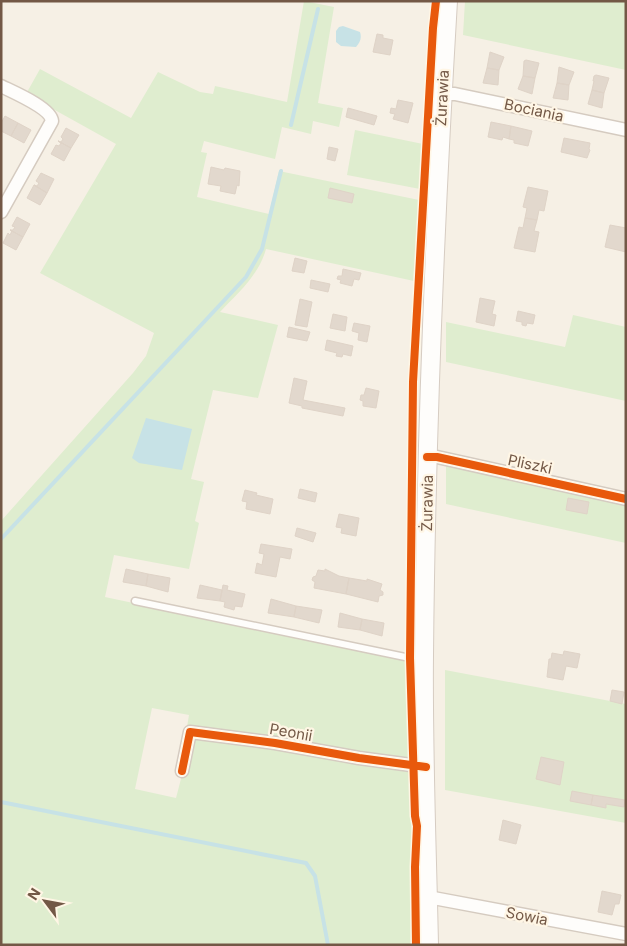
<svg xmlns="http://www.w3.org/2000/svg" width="627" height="946" viewBox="0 0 627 946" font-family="Inter,sans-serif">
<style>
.green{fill:#dfedcf;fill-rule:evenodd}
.water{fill:#c7e2e6}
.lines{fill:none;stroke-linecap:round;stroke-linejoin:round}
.stream{stroke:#c7e2e6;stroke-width:4}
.building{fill:#e2d8cd;stroke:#dfd3c7}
.service-casing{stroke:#d5cbc0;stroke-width:9}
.minor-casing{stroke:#d5cbc0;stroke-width:15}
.secondary-casing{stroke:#d6ccc2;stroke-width:20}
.service{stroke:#fefdfb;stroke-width:6}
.minor{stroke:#fefdfb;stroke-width:12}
.secondary{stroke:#fefdfb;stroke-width:18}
.cycleway-casing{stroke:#fff6e5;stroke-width:11}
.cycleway{stroke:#e8590c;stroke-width:8}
.labels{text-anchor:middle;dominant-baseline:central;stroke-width:4.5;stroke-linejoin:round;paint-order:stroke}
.street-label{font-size:15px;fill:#735846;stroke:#fff6e5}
</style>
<rect width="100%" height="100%" fill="#f6f0e5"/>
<path class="green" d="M304,1l30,6 -16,96 25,5 -4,19 -26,-6 -2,13 -29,-7 -7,32 -71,-18 -3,11 6,1 -10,44 72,17 10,-43 140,29 -5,81 -148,-32c-7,26 -28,44 -46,63l58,13 -20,73 -45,-8 -22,89 13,3 -9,39 4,2 -10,46 -75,-14 -9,42 301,64 5,84 2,200h-412v-424l132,-148 13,-17 8,-23 -114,-60 76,-129 -90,-50 14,-25 91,49 27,-46 42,20 13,2 2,-8 72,16zM152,708l37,7 -2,12 8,2 -9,47 -4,-1 -6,23 -41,-9z
M465,1h161v69l-163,-35z
M355,130l68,14 -3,45 -73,-14z
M573,315l53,12v74l-180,-39v-40l119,25z
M446,465l180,39v39l-180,-39z
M445,670l181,34v119l-181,-33z"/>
<path class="water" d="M343,26l17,6c2,6 0,11 -4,15l-15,-1 -5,-4v-11l3,-4z
M146,418l46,11 -10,41 -43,-7 -7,-5z"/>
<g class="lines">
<path class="stream" d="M291,125l27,-116
M1,539l245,-262 16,-28 19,-78
M1,802l305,61 9,13 13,69"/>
</g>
<path class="building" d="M377,34l6,1v3l10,2 -3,15 -17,-3z
M490,52l14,5 -5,13 -12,-2z
M526,60l13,3 -4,15 -12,-2 1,-15z
M559,67l15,5 -5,13 -12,-2z
M487,68l12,2 -1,15 -15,-2z
M596,75l13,3 -5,15 -12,-3 2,-9h-1l1,-5z
M523,76l12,2 -3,16 -14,-5z
M557,83l12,2 -1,15 -15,-2z
M592,90l12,3 -2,15 -14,-4z
M398,100l15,3 -5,20 -15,-4 2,-5 -5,-1 1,-5 5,1z
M348,108l29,8 -3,9 -28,-8z
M5,116l13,7 -7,13 -10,-5v-8z
M491,122l20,4 -2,13 -6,-2 -1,3 -14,-3z
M18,123l13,7 -7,13 -13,-7z
M511,126l21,5 -4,15 -14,-3v-3l-5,-1z
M66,128l13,7 -8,13 -13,-7 3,1 2,-3 -2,-2z
M564,138l26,5 -1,6 1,1 -3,8 -26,-6z
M58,141l13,7 -7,13 -13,-7 5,-9 3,1 2,-3z
M329,147l9,2 -3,12 -8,-2z
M211,167l13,3 1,-2 15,3 -1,15 -2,-1 -2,9 -15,-3 1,-5 -13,-2z
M41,173l13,6 -7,14 -13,-8 3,1 2,-3 -3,-2z
M34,185l13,8 -7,12 -13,-7z
M528,187l20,4 -4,20 -5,-1 -2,10 -12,-2 2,-10 -4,-1z
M330,188l24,6 -2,9 -24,-5z
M17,217l13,7 -7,13 -13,-7h3l2,-3 -3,-1z
M525,218l12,2 -3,11 5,1 -4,20 -21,-4 5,-21 4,1z
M610,225l16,3v24l-21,-5z
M10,230l13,7 -7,13 -13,-7 5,-10 2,2 2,-4z
M295,258l12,3 -3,12 -12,-2z
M343,269l18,4 -2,7 -5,-1 -2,7 -12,-3 1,-3 -4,-1 1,-3h4z
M311,280l19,4 -2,8 -18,-4z
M480,298l15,3 -3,13 4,1 -2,11 -18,-4z
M300,299l12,3 -5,25 -12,-2z
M518,311l17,4 -2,9 -6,-1 -1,3 -4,-1v-3l-6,-1z
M333,314l14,3 -2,14 -15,-3z
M354,323l16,3 -3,16 -9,-2 1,-7 -7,-2z
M289,327l21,5 -3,9 -20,-4z
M327,340l26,6 -2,10 -8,-2 -1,3 -6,-1 1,-3 -12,-3z
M294,378l13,3 -4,19 42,8 -2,8 -41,-8v-2l-13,-3z
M366,388l13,3 -3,17 -13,-2v-5l-3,-1 1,-5h3z
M300,489l17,4 -2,9 -17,-4z
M245,490l12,3 -1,2 17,4 -3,15 -24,-5 1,-7 -5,-1z
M568,498l21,4 -2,12 -21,-4z
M339,514l20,4 -3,18 -15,-3 1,-5 -6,-1z
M297,528l19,5 -3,9 -18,-6z
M261,544l31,5 -2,10 -10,-2 -4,20 -21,-4 2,-10 5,2 2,-11 -5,-1z
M126,569l22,5 -2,12 -23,-4z
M325,569l14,7 10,2 -3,16 -32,-6 1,-6 -3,-2 1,-3 3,-1 2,-6 7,1z
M148,574l22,4 -2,14 -22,-6z
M349,578l18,3v-2l15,5 -2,6 3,2v3l-4,1 -1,6 -32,-8z
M200,585l22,5 -2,11 -23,-3z
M223,585l5,1 -1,4 18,4 -3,13 -7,-1 -1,4 -10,-3 1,-5 -5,-1z
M271,599l25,7 -2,11 -26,-4z
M296,606l26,4 -3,13 -25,-6z
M340,613l22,6 -2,11 -22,-3z
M362,619l22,4 -2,13 -22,-6z
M564,651l16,3 -3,14 -11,-2 -3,14 -16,-3 2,-18h2l1,-6 11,2z
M612,690l12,2 -2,12 -12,-3z
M541,757l23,5 -4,23 -24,-6z
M572,791l21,4 -2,10 -21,-4z
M593,795l32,5 -1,7 -18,-3v4l-15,-3z
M503,820l18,5 -5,19 -17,-4z
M602,891l19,4 -2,9h-4l-3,11 -14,-3z"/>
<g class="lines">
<g class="service-casing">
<path id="service" d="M135,601l275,57h13"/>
</g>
<g class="minor-casing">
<path id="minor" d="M1,86c12,6 50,22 51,35l-51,91
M442,94h13l171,36
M427,457h10l189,42
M182,771l8,-39 85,11 84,15 67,9
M428,897l198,37"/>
</g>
<g class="secondary-casing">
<path id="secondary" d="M429,945c-2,-97 -6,-193 -5,-290 2,-218 11,-436 24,-654"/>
</g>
<use href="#service" class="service"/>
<use href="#minor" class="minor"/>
<use href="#secondary" class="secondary"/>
<g class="cycleway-casing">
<path id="cycleway" d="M427,457h10l189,42
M182,771l8,-39 85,11 84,15 67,9
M416,945l-1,-78 2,-41 -2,-10 -5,-158 3,-276 20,-354 3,-27"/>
</g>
<use href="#cycleway" class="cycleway"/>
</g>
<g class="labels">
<g class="street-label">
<text transform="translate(442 98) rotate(-87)">Żurawia</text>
<text transform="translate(534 110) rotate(12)">Bociania</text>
<text transform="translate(530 464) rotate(12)">Pliszki</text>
<text transform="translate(427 503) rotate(-89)">Żurawia</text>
<text transform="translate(291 732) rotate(10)">Peonii</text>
<text transform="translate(527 916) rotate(11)">Sowia</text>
</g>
</g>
<rect width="627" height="946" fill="none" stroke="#735846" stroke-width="5"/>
<g transform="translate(45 901) rotate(302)" stroke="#fff6e5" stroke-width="4" paint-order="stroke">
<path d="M0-4L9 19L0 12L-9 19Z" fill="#735846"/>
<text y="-8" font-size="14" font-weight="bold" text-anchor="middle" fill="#735846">N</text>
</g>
</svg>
